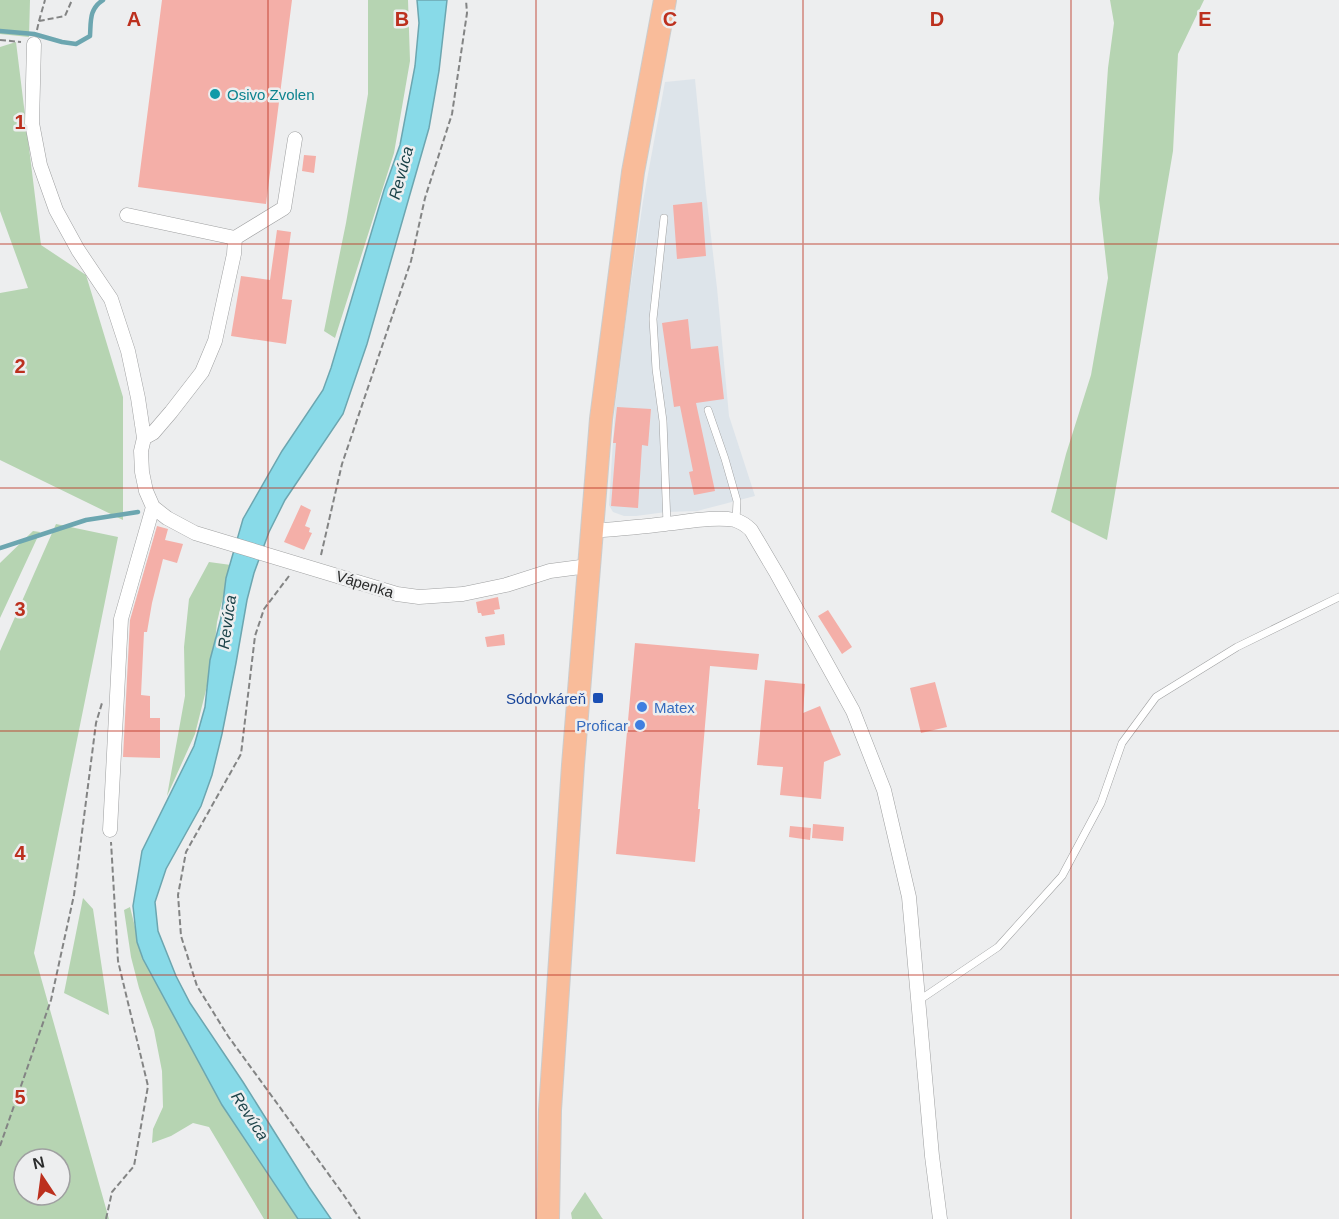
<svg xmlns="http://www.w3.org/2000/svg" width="1339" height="1219" viewBox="0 0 1339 1219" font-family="Helvetica,sans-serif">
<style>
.built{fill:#dde4ea}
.green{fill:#b6d4b2;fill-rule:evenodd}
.water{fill:#88dae8;stroke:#6ca6b0;stroke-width:1.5}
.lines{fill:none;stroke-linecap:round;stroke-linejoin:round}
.stream{stroke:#6ca6b0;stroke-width:4.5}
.building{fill:#f4afa8}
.lane-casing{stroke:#9fa0a1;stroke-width:8}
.street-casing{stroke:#9fa0a1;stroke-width:15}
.primary-casing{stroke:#ccc;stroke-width:24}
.path{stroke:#838484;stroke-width:2;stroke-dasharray:6 3;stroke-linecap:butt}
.lane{stroke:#fff;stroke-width:7}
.street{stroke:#fff;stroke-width:14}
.primary{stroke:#f9bc9a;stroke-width:22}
.grid{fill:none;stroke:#bc301e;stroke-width:1.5;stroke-opacity:0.55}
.culture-dot{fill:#0f9aa8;stroke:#edeeef;stroke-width:2}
.transit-dot{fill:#1a4fb4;stroke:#edeeef;stroke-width:2}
.shop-dot{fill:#3f7fe0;stroke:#edeeef;stroke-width:2}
.labels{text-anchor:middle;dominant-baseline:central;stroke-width:5;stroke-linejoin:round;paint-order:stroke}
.culture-label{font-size:15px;fill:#0d838f;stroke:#edeeef;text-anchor:start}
.street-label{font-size:15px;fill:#2b2c2c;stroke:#edeeef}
.transit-label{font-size:15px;fill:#164399;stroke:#edeeef;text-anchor:end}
.shop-label{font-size:15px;fill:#366cbe;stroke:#edeeef;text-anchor:start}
.water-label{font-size:16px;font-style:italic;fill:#1b4248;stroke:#edeeef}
.grid-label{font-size:20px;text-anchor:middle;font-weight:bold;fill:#bc301e;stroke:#edeeef;stroke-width:5;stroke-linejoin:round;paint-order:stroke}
</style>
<rect width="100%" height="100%" fill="#edeeef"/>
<path class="built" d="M695,79l11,114 11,95 12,128 26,80 -58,15 -31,1 -30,4h-12l-11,-4 -4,-7 6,-98 12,-95 16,-111 22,-119z"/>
<path class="green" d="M0,0h30l-1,37 -29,-3z
M368,0h40l2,61 -16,92 -59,185 -11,-7 22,-108 22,-129z
M1110,0h94l-26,54 -5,97 -66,389 -56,-28 15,-58 25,-79 17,-97 -9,-79 9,-131 6,-45z
M16,42l25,203 45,30 37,122v123l-123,-60v-167l28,-5 -28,-77v-164z
M56,524l62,13 -84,416 75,266h-109v-568zM24,1159h36v36h-36z
M33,531l7,1 -40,86v-55z
M209,562l22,3 -14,57 -4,40 -18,72 -28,62 18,-100 -1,-49 5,-48z
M83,898l10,11 16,106 -45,-22z
M130,907l13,52 79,146 76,114h-34l-55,-92 -16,-4 -22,13 -19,7 1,-14 10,-22 -1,-36 -8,-41 -15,-42 -8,-31 -7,-47z
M585,1192l17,26 1,1h-31l-1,-6z"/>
<path class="water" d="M417,0h30l-8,71 -10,57 -62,216 -24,70 -58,86 -16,32 -15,41 -7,27 -11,63 -14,71 -10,41 -11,31 -35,63 -11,33 3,29 18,45 14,27 53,79 66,105 22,32h-33l-76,-114 -79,-146 -6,-17 -4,-36 9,-55 52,-105 11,-39 5,-47 11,-42 5,-40 17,-59 39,-68 41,-61 8,-22 53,-178 16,-45 15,-79 4,-43z"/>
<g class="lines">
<path class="stream" d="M0,31l34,3 28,8 14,2 14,-8c1,-15 -1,-27 13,-36
M0,548l86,-28 52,-8"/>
</g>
<path class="building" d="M162,0h130l-26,204 -128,-17z
M304,155l12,1 -2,17 -12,-2z
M702,202l4,54 -29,3 -4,-54z
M277,230l14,2 -9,67 10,1 -6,44 -55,-8 10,-60 29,4z
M688,319l3,30 27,-3 6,53 -28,4 19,88 -21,4 -5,-23 4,-1 -13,-65 -6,1 -12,-84z
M617,407l34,2 -3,37 -6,-1 -4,63 -27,-2 5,-63h-3z
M301,505l10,5 -6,16 5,2 -1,4 3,1 -8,17 -20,-8z
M157,526l11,3 -3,11 18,4 -6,19 -14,-4 -11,44 -5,29h-3l-3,63 9,1v22h10v40l-37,-1 7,-137z
M498,597l2,12 -6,1 1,4 -13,2 -1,-3h-3l-2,-11z
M828,610l24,37 -10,7 -24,-38z
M504,634l1,11 -18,2 -2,-10z
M635,643l124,11 -2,16 -47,-4 -12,143h2l-5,53 -79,-8z
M765,680l40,4 -2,29 17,-7 21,49 -17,7 -3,37 -41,-4 3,-28 -26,-2z
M935,682l12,45 -26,6 -11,-45z
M813,824l31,3 -1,14 -31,-3z
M790,826l21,2 -1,12 -21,-3z"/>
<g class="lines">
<g class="lane-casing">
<path id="lane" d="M664,218l-11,101 3,50 7,52 4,103
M708,410l17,49 12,42 -1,20
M918,1001l80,-54 64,-71 39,-73 21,-60 34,-46 81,-50 102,-50"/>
</g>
<g class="street-casing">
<path id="street" d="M34,44l-2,79 8,42 16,45 22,40 33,49 17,52 10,47 6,40 -3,13 1,21 4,19 7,16 14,11 28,15 202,61 22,3 44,-3 43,-9 44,-14 38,-5
M127,215l108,23
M144,438l9,-5 18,-21 31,-40 13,-31 19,-87 1,-16 49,-30 11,-69
M591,531c25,-2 49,-4 74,-7 20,-2 50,-8 70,-4 6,2 11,5 16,10l26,44 76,137 31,79 25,107 23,259 8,63
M110,830l11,-211 32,-112"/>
</g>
<g class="primary-casing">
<path id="primary" d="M548,1219l2,-109 23,-345 28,-346 32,-247 32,-172"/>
</g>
<path class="path" d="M39,21l6,-21
M37,30l2,-9 26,-5 7,-16
M0,40l21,2
M321,555l21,-91 69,-203 14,-63 27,-84 15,-101 -1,-13
M289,576l-25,33 -9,27 -14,118 -55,98 -8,43 3,41 16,50 31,50 115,158 17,25
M0,1146l51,-146 23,-105 22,-172 6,-20
M106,1219l6,-27 22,-26 14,-80 -30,-125 -7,-119"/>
<use href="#lane" class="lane"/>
<use href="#street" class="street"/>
<use href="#primary" class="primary"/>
</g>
<path class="grid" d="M268,0v1219M536,0v1219M803,0v1219M1071,0v1219M0,244h1339M0,488h1339M0,731h1339M0,975h1339"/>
<circle class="culture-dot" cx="215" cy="94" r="6"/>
<rect class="transit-dot" x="592" y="692" width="12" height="12" rx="3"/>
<g class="shop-dot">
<circle cx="642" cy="707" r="6"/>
<circle cx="640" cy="725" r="6"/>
</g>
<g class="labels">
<g class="culture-label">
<text x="227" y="94">Osivo Zvolen</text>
</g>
<g class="street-label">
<text transform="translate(365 584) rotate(17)">Vápenka</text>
</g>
<g class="transit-label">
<text x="586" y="698">Sódovkáreň</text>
</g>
<g class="shop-label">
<text x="654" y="707">Matex</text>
<text x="628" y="725" text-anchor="end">Proficar</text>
</g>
<g class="water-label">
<text transform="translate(401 173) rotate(-75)">Revúca</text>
<text transform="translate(227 622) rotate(-82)">Revúca</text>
<text transform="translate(250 1116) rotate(57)">Revúca</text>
</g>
</g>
<g class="grid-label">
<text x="134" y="26">A</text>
<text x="402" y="26">B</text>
<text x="670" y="26">C</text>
<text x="937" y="26">D</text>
<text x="1205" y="26">E</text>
<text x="20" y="129">1</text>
<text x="20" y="373">2</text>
<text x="20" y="616">3</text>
<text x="20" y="860">4</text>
<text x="20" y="1104">5</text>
</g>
<g transform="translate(42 1177) rotate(347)"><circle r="28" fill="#edeeef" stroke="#9fa0a1" stroke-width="1.5"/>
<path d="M0-4.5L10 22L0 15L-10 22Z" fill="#bc301e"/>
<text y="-9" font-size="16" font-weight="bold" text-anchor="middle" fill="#2b2c2c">N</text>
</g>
</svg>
